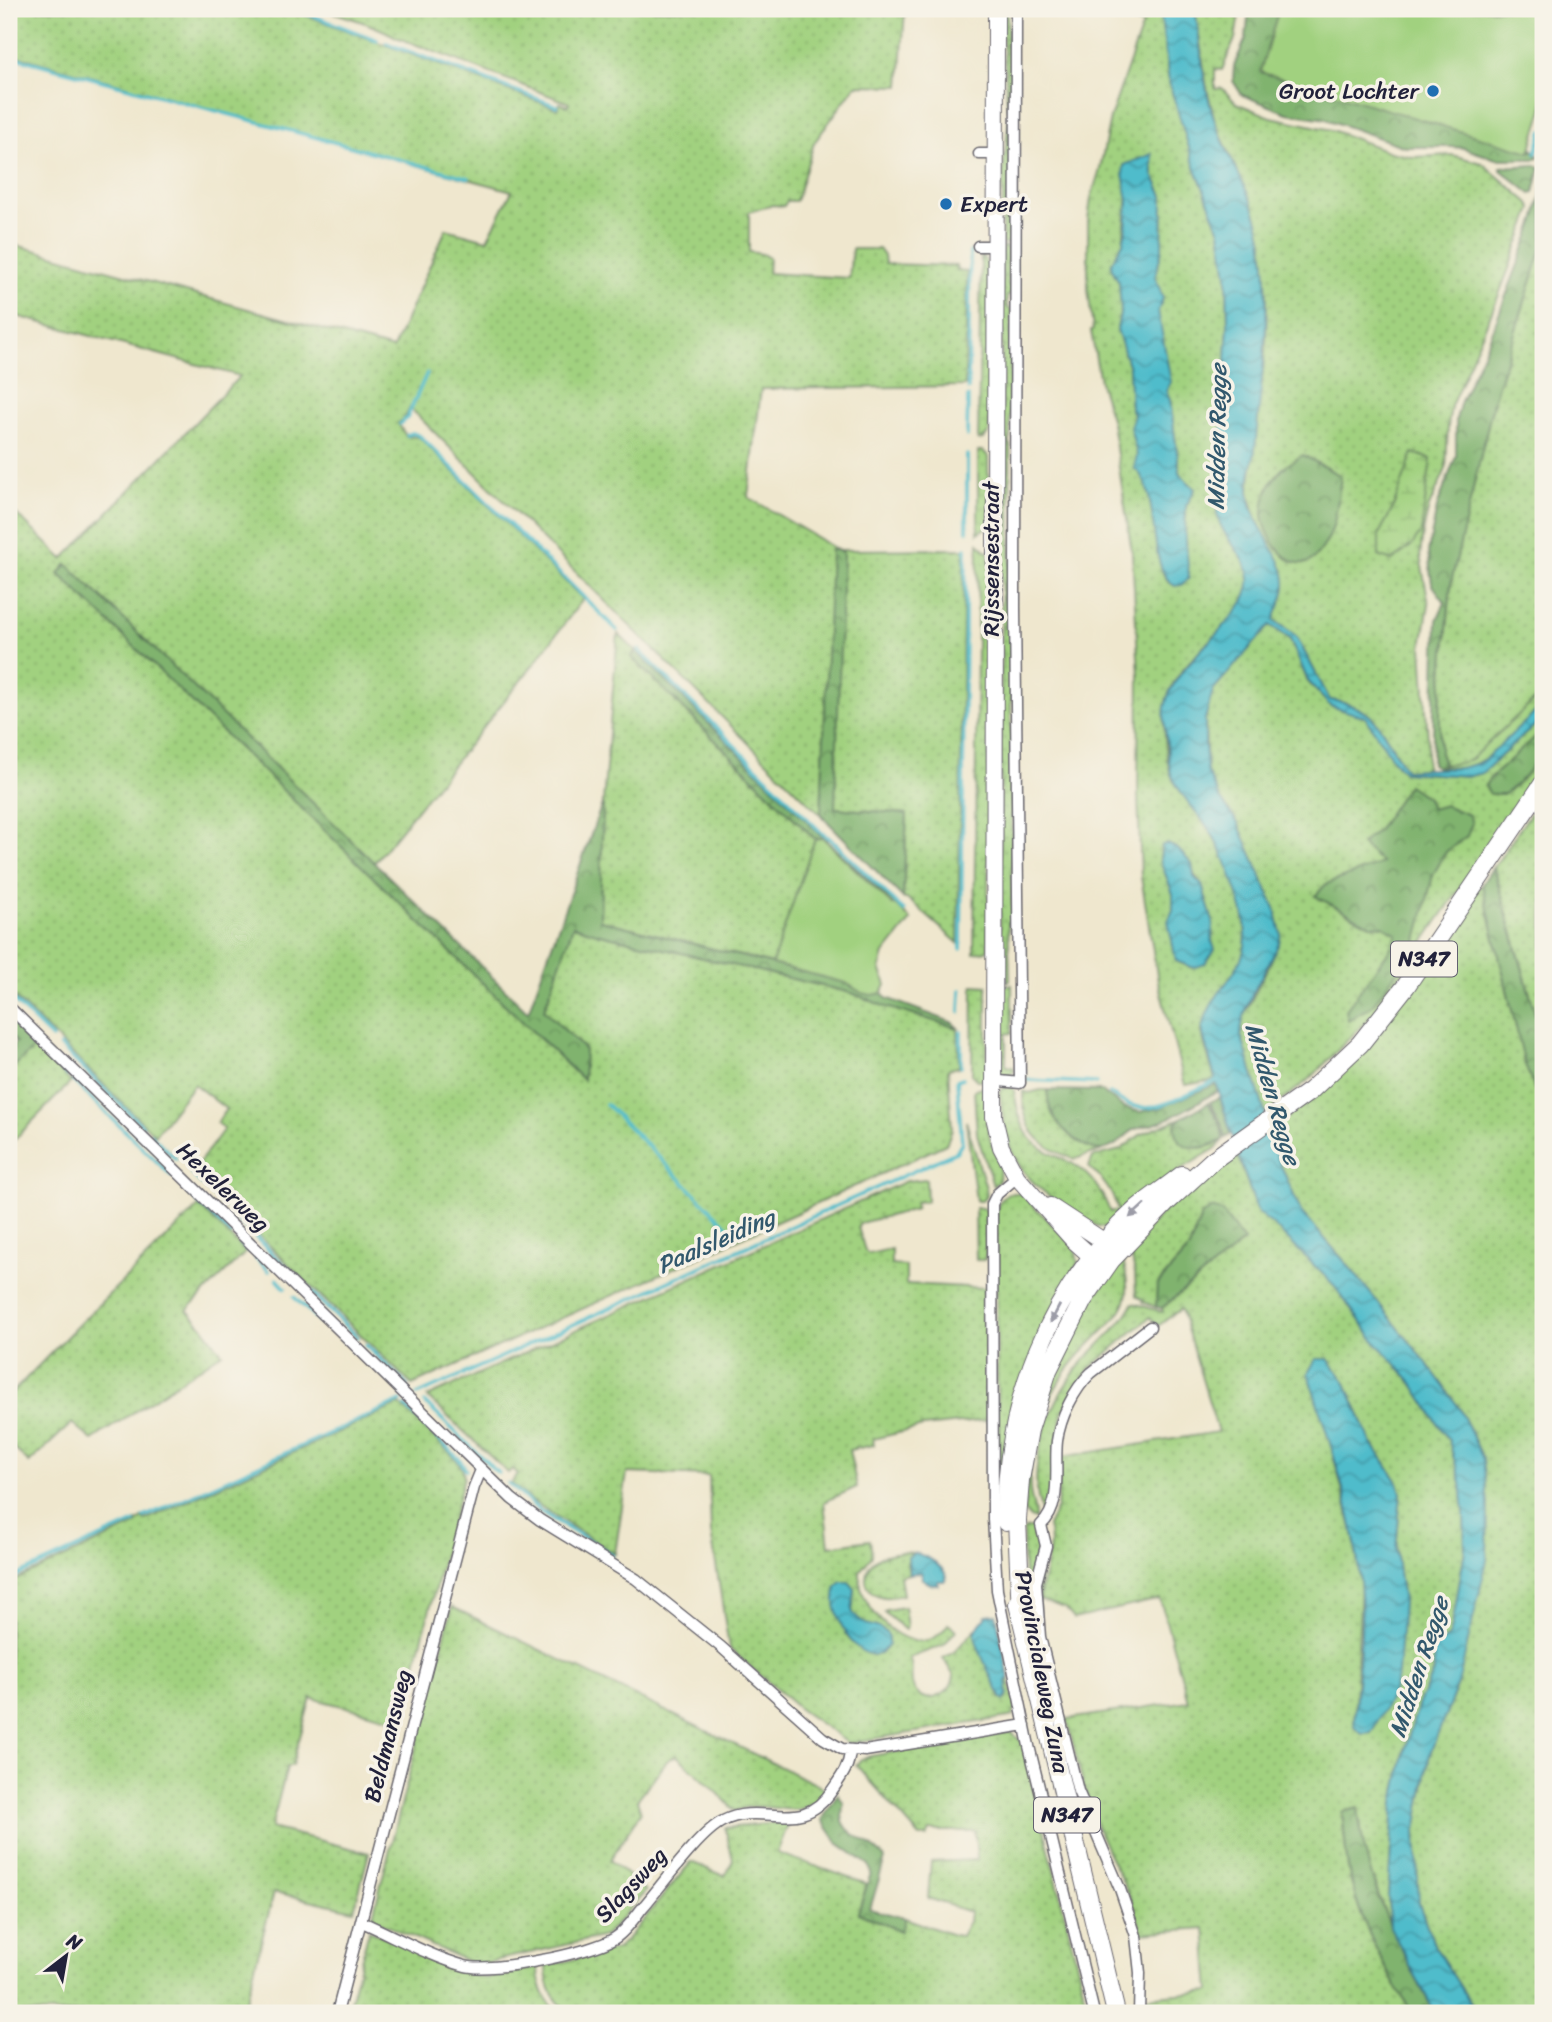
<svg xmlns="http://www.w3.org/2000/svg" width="1552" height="2022" viewBox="0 0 1552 2022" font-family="Sriracha,sans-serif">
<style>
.grass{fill:url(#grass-dots);stroke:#627a5d;stroke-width:2;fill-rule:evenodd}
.forest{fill:url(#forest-crowns);stroke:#516a54;stroke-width:2}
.wetland{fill:url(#wetland-marsh);stroke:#627a5d;stroke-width:2}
.green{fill:#a1d17f;stroke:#627a5d;stroke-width:2}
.water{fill:url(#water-waves);stroke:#396f83;stroke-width:2}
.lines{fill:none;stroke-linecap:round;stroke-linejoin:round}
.stream{stroke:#50bccb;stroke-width:3.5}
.minor-casing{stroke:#6a676e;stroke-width:13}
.secondary-casing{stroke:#6a676e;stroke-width:18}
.primary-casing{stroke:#6a676e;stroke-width:20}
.minor{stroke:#fff;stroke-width:10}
.secondary{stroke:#fff;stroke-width:16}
.primary{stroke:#fff;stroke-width:18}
.oneway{fill:#9c9ca7}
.poi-dot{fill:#1f6fb2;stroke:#f7f3e8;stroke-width:2.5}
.labels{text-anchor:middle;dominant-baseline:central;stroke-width:7;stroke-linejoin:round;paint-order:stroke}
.shield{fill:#f7f3e8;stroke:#62616f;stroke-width:2}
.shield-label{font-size:21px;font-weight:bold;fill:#22223b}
.poi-label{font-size:23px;fill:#22223b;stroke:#f7f3e8;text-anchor:end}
.street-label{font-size:23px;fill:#22223b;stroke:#f7f3e8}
.water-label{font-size:24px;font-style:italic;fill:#32586d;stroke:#f7f3e8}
</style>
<defs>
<pattern id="grass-dots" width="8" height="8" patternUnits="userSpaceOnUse" patternTransform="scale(1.75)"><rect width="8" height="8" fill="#a1d17f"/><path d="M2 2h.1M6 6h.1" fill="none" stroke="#8ab36f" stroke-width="1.8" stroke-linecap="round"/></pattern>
<pattern id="forest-crowns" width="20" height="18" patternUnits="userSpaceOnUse" patternTransform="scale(1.75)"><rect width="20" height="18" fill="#80b36e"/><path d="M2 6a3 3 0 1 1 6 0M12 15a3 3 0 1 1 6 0" fill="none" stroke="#68915c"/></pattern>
<pattern id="wetland-marsh" width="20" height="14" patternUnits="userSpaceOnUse" patternTransform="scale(1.75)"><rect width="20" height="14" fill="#a1d17f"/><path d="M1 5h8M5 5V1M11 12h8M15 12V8" fill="none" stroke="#8ab36f"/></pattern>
<pattern id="water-waves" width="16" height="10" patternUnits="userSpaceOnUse" patternTransform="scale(1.75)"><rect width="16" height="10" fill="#50bccb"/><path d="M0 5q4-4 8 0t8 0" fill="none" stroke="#4298a6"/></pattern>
</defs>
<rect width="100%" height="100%" fill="#f7f3e8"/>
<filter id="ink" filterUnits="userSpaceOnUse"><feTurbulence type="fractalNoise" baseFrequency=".0143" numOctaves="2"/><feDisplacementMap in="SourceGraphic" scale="14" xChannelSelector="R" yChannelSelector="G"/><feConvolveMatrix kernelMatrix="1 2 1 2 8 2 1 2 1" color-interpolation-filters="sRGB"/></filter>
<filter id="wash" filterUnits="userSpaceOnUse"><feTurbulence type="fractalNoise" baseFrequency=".00686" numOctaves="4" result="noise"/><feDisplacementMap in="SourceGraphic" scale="28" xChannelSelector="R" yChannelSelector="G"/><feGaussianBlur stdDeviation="1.57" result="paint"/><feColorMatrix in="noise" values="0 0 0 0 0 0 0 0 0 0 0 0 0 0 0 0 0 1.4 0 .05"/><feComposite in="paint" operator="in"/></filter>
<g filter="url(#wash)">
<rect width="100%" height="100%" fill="#efe7ce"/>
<path class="grass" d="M9,9h280l269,100 2,-6 7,3 2,-3 -173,-66c-21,-13 -48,-19 -72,-28h581l-5,77 -44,-1 -42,58 -18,58h-9l-3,5 -12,-1 -23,7v40l13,2 7,4 -1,15 81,5 3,-29h27l5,7 1,8 71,2 1,5 10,1 -2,114 -204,3 -13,108 90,53 126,-1 -6,394 -49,-43 -6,-2 4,-84 -72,-6 2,-256 -5,-2 -11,265 -411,-407 -6,11 -6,4 8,13 13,1 164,162 -49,65 -160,199 -307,-299 -8,10 523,505 3,-29 -41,-40 29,-85 27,9 252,59 34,14 72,21 1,39 -11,2 4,61 -6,14 -145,67 -389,174 -219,-214 31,-42 -7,-6 9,-14 -32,-25 -39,51 -146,-143v-485l54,52 177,-183 -231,-62v-71l384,106 53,-120 41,11 25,-49 -503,-137z
M1001,9h6l1,38 4,5 -1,192h-9l1,-71 7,-64 -3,-1c0,-33 -5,-66 -6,-99z
M1116,9h44l9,73 25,82 26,67 7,44 1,50 -11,187c3,27 34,44 33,72 -3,38 -79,74 -85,124 -2,15 1,56 7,69 10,21 28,37 40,57 15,24 27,56 32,84 9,49 -19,57 -36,96 -1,4 -6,10 -6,14 -1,10 10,40 13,52l-30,5 -27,-104 -17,-104 -3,-82 1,-120 -7,-123 -20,-130 -11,-35 -10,-56 2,-1 -5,-41v-69l3,-22 9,-29 10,-51 33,-94 -28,-4zM1151,155l2,20 10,21 -1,53 -7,28 8,21 -5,13 9,84 3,5 10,74 15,15 -9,17 -1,24 3,48 -19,5c-21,-25 -9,-97 -35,-115l3,-13 -3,-40 -3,-5 -2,-42 -12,-39 4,-19 -2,-28 -7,-13 -1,-6 12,-20 5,-49zM1167,844l8,3 17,17 1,9 9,12 11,37 -1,19 2,9 -8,12 -14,6 -16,-7 -3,-67 -13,-34 2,-15z
M1195,9h45l-5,30 -13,31 -7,-1v20l7,-1 14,15 35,14 61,13 58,22 23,5 39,-2 30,8 47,40 3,6 -36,93 -45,104 -3,20 -2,43 -17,38 -6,24 -3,25 9,48 -7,42 6,94 -2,29 -20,1c-24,-37 -27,-64 -76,-70l-34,-64 -23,-16 11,-29v-16l-28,-57 -7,-26 17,-149 1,-46 -5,-60 -6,-22 -41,-94 -8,-32z
M1543,245v447l-73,68 -11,5 -15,-1 -4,-11v-44l12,-135 43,-179z
M1002,247h5l1,38 3,1v9l-4,1v11l4,3 -1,131h-8z
M981,254l8,13v166l-6,6 -5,1z
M1002,443h8l2,479h-4l2,59h-10z
M978,451h5l5,5 1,70 -11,7z
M978,543l11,10 -1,396 -2,2 -12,2z
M1270,625l20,14 18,43 22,24 35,11 31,47 8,8 66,4 12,-3 61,-55v49l-167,244 -66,68 -45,34 -24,-78 2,-18 29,-58 9,-25 -6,-26 -37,-85 -17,-23 -14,-28 -2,-53 8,-29z
M618,634l18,17 -5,6 184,182 -43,125 -172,-44 3,-119z
M1543,795v245l-49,-173z
M1482,884l43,181 18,45v903h-66l-42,-66 -18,-49 -1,-68 14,-77 28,-69 25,-225 -23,-50 -34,-47 -80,-99 -45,-51 -34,-79 54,-41z
M973,985l14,1v94h-10l-5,-5z
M1000,985h12v48l-6,1v32l7,1 1,4 -6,5 -8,-4z
M35,1047l36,35 -62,63v-74z
M987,1087v35l3,17 10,26 -1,16 -6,5 -16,-52 -3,-44 4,-2z
M1003,1088l8,-1 3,3c2,15 5,29 12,42 12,19 31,23 49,33 18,12 28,28 35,47l8,-2c-5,-18 -15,-31 -29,-43l4,-10 27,-7 20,-15 41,-17 -4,4 3,19c15,11 24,7 41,1l-3,5 -38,23 -70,57c-15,2 -27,-8 -39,-16 -53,-34 -66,-56 -71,-119z
M1041,1090h6c3,30 25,56 56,60l-28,9c-36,-12 -53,-29 -52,-68l6,2z
M966,1121l20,67 1,7 -5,6h-6z
M1237,1154l21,59 15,12 59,58 43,58 36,40 38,60 12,42 3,29 1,38 -13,77 -3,10 -15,12v23l-15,31 -14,46 -11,53 -6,95 2,30 -25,-71 -7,-47 -16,4c3,21 3,43 8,64 11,49 36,93 62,136h-267l1,-16 64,-6 -5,-63 -64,5c-6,-33 -19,-51 -33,-80 -20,-42 -30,-88 -41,-134l121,-18 -28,-102 -86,20 -9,-11 -25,-8c1,-26 15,-48 8,-74l9,-18 4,-51 157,-25 -37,-123 -23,17 -8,-9 -61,52 -27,44 -12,90 -7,13c-19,-48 6,-113 37,-151 17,-20 41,-38 53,-62l30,9 -1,-4 82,-67 -43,-25 -12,33 -32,36 -1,22 -13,-5 1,-2 -8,-4 -1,-23 -3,-15 -9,2c2,10 5,21 4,32 -2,21 -22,36 -36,51 -16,16 -32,35 -41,56 -10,22 -22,65 -20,89 0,10 6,21 5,31l-5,-2 -6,-7 7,-70 27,-86 61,-95 47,-50zM1328,1359l17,22 26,61 27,40 3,11 -5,57 7,52 -32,131 -9,1 -8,-7 7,-143 -8,-52 -21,-82z
M926,1179l1,22 -12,1 1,7 -56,14 -2,4 7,24 4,3 22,-5v16l15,1v18l80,4 3,132 -66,7 -50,12 1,6 -25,5 8,37 -33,15 5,44 41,-6 2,16 -12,15c0,6 0,12 1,17 10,34 60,78 87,36l8,6 -12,15 -35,13c6,9 0,18 4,28 8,23 39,10 41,-10l-11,-18 11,-6 21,-22v6l26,63h6l-1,-18 3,-3 7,30 -3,8 -4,1 -161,26 -49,-34 -70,-61 -18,-116 -2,-56 -82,-3 -12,81 -83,-53 -21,-18 7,-9 -5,-5 -5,4 -81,-76 479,-216zM855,1589c0,7 -3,11 -3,17 -1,14 13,20 25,21l11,18 -8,9c-13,3 -27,-10 -35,-20z
M1009,1193h10l4,2 52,53 3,15 -21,36 -59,213 -2,-293c1,-11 1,-20 13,-26z
M199,1206l47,46 -59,58 15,16 20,27 -130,87 -20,-17 -43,40 -20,-20v-47l73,-75z
M975,1208h8l4,3v40l-3,9h-8z
M400,1404l55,54 7,10 2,9 -63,244 -90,-23 -19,67 -5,2 -16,61 98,25 -15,57 -80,-18 -31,121h-234v-430l128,-59v-3l6,-3 2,2z
M1027,1528h6l8,9 -4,99 -4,1 -9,-46 -1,-60z
M901,1552l13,1 -3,1 -4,9 2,11 -9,2 3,19c-7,1 -16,4 -23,1 -20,-6 -17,-30 -1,-39 7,-3 15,-4 22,-5z
M452,1607l376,183c-31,39 -57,5 -93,21l-20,-21 -39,-35 -9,6 -30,39 4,12 -31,48 36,31 -41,45 -129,29 -104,-46z
M904,1607l3,20 -2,3 -21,-18 2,-2z
M1011,1732l12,11 66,270h-517c-18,-10 -26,-26 -26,-47l71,-17 13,-13 61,-74 34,14 8,-16 -8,-32 64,-6 -12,31 90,31 -9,29 42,18 5,-13 48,17 8,1 8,-15 1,-9 -42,-14 3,-36 46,-2 -2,-29h-45l-3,6h-7l-64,-72 5,-6 10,-3z
M369,1930l109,47 9,1 51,-11c0,19 7,34 21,46h-212z"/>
<path class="forest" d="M1249,9h30l251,143 2,-3 6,7 -1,3h-41l-33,-11 -11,-1h-47l-79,-28 -39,-6 -45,-18 -9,-14 1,-15 12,-28z
M1536,165l4,3 -6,25 -3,1 -30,-24v-3z
M1543,186v59l-48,150 -44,188 -11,126v44l4,11 -7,3 -5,-3 5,-144 8,-18 -13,-18 -4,-32 9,-45 19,-51v-37l5,-18 27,-59 48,-124z
M1303,455l38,21c-3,20 -4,45 -13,63 -5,9 -13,22 -22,24 -23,4 -42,-30 -43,-49 0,-9 2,-18 6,-26 7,-17 20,-25 34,-33z
M831,549l12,3 -8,256 72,6 -4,84 -82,-83z
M67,564l461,448 75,-211 -3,119 246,63c13,8 21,14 36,10l4,5 68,25 4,5 -72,-21 -34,-14 -252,-59 -27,-8 -29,84 41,40 -2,30 -524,-506z
M636,651l183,182 78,73h-5l-69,-68 -8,1 -184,-182z
M1543,730v20l-18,26 -20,18h-15l-5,-8 4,-7z
M1408,785l19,13 4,11 14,-4 24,10 3,8 -5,13 -21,16 -13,23 -17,70 -44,61 -24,14 -2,-10 44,-61 7,-15 -14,-8 -13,-1 -55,-29 11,-12 56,-21 -21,-19 16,-13z
M1493,867l50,173v70l-18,-45 -43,-181z
M9,1020l26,27 -26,24v-22l7,-7 -7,-8z
M1216,1084l2,7c-19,10 -37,23 -58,31 -8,4 -18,3 -26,8 -11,6 -17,18 -32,20 -18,1 -39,-19 -48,-33 -5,-8 -6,-17 -7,-27l55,1 21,16 17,5 19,-4z
M1220,1097l11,37 -6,4 -3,-14 -12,-22z
M1208,1103l13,22 2,15c-19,10 -46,15 -48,-15l6,-7z
M1212,1208l10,4 22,29 -82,67 -6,-1 1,-22 32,-36 12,-33z
M838,1794l6,10c-11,32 28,34 41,55l-15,50 35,9 -4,13 -43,-18 13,-40 -2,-8 -31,-22 -16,-23z
M1358,1808c7,75 41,141 77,205h-23c-26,-43 -51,-87 -62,-137 -5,-20 -5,-43 -8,-64z"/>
<path class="wetland" d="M1413,453l18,6 -10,73 -9,13 -20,16 -13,-5v-22l13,-24z
M1543,692v13l-55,52 -13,7 -15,4 -23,-1c12,-5 22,-1 34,-8z"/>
<path class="green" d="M1279,9h264v100l-13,43 -270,-80z
M823,838l69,67 5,1 14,14 -27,34 -4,14 6,17 -4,8 -10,2 -10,-2 -16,-10 -74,-19 43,-125z"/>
<path class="water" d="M1160,9h35c6,38 8,79 21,115 14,38 39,74 46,114 11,70 -1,142 -7,212 -2,14 -7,28 -6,42 2,36 38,64 36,93 0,12 -8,24 -11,35l22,16 34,64c50,7 51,33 76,70l54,-2 16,-4 12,-7 55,-52v13l-61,55 -12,3 -66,-4 -8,-8 -31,-47 -35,-11 -22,-25 -18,-42 -20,-14 -57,65 -8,29v25l2,28 14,28 17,23 37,85 6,26 -2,9c-13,30 -37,59 -38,92l24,78 2,20 34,79 45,51 80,99 34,47 23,50 5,44 -1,57 -29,124 -28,69 -14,77 3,74 16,43 42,66h-42l-45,-86 -2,-30 6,-95 11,-53 14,-46 15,-31 -1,-23 16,-12 3,-10 13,-77 -1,-38 -3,-29 -12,-42 -38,-60 -36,-40 -43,-58 -59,-58 -15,-12c-18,-51 -35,-103 -49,-157 -2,-8 -8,-22 -6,-30 11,-44 53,-56 41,-110 -7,-27 -17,-55 -30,-79 -12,-21 -33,-39 -42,-61 -4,-9 -3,-22 -5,-32 -1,-11 -4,-25 -2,-37 8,-49 89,-90 84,-129 -2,-25 -29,-40 -32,-66l11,-187 -1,-50 -7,-44 -26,-67 -25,-82z
M1152,154l1,21 10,21 -1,53 -7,28 8,21 -5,13 13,71c-4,7 -6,10 -1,18l10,74 15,15 -9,17 -1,24 4,48 -8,7 -6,1c-30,-16 -13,-99 -41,-118l3,-13 -7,-28 4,-12 -3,-5 -2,-42 -12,-39 4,-19 -2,-28 -7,-13 -1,-6 12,-20 3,-13 2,-30 -5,-26 1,-9z
M1167,844l11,5 14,15 2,13 8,8 11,37 -1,19 3,9 -10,14 -11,4 -18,-7 -8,-40 5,-11v-16l-13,-34 2,-15z
M1316,1359h12l17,22 26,61 27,40 3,11 -5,57 7,52 -5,71 -6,21 -21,39 -9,1 -8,-7c2,-47 11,-99 6,-145 -6,-72 -31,-141 -52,-209z
M914,1553c14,3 25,10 33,23l-3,5h-6v4l-8,-1 -7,-5 -2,-7 -12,2 -1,-17z
M842,1582h7l6,7 -3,22c11,20 25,10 36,24v10l-8,9c-23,6 -40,-27 -44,-45 -2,-7 -1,-16 1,-23z
M996,1614l13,64 -3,3 2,13 -4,7c-5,-5 -30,-59 -29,-67 1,-7 8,-13 12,-19z"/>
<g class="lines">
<path class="stream" d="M295,9l82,31
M386,43l171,63
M9,56l460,122
M1536,153l7,-22
M968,389l2,-137
M400,424l7,-6 20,-45
M407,435l6,-2 7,3 197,194
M967,436l1,-39
M967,455v76
M639,650l184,184 8,5 73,72
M961,949l5,-401
M9,996l43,42
M960,1012l1,-22
M9,1017l58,58
M961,1032v34
M60,1046l82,80
M1027,1080l70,3
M73,1081l99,95
M1110,1093c40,34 69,0 110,-13
M606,1104l121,122
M150,1134l26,25
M191,1173l33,33
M184,1188l47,46
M232,1214l125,123
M241,1243l8,9
M256,1258l13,13
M277,1279l8,9
M294,1297l26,25
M366,1345l41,41
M417,1395l539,-243 6,-10 -5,-62 6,-2
M425,1403l73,70
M405,1406l54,53 7,11
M508,1483l32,28 72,44
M144,1517l257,-116
M9,1579l126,-57"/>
</g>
</g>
<g filter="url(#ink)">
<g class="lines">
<g class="minor-casing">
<path id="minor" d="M979,154h17
M978,246h18
M9,1007l503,492 28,21 96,59 85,68 102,91 19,11 23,2 160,-26
M993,1083l7,-2 20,2 -5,-476 1,-598
M1017,1177l-20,17 -5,10 1,315 4,71 32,156 65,267
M1041,1525l5,21 -10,37 4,54 38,154 42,98 16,47 4,37 -1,40
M1041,1525c22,-20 13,-57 16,-84 3,-23 17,-52 34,-68l59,-46
M362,1922c32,14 69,35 103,44 26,7 127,-13 150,-28 11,-7 20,-21 28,-31 19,-22 57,-75 80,-86 41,-21 78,17 110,-32 9,-13 16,-22 17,-38
M337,2013l137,-526 7,-17"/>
</g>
<g class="secondary-casing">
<path id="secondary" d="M996,9l-2,1108 7,30 16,30 56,63 19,17 13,2
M1050,1206l55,36 3,10"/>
</g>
<g class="primary-casing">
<path id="primary" d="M1006,1522c-1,-120 43,-235 133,-315 14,-11 29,-21 43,-32
M1018,1604l98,409
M1021,1615l-4,-95 3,-40 9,-50 19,-60 35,-70 28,-40 57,-59 45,-41 97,-69 50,-47 46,-58 137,-202"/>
</g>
<use href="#minor" class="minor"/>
<use href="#secondary" class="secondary"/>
<use href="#primary" class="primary"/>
</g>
<defs><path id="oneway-solid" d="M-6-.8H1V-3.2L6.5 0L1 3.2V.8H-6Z" transform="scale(1.75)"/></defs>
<g class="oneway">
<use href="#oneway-solid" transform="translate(1137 1211) rotate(138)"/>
<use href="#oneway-solid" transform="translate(1055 1314) rotate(118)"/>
</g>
</g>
<g class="poi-dot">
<circle cx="1433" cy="91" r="7"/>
<circle cx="946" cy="204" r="7"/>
</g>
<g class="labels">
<g class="shield">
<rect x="1391" y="941.5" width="66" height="35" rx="5"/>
<rect x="1034" y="1797.5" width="66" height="35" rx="5"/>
</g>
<g class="shield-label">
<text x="1424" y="959">N347</text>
<text x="1067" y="1815">N347</text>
</g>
<g class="poi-label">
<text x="1419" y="91">Groot Lochter</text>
<text x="960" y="204" text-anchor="start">Expert</text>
</g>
<g class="street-label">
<text transform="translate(991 559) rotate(-90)">Rijssensestraat</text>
<text transform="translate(223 1187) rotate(44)">Hexelerweg</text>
<text transform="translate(1042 1672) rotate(79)">Provincialeweg Zuna</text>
<text transform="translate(388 1736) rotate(-76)">Beldmansweg</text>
<text transform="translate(631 1885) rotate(-47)">Slagsweg</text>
</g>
<g class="water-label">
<text transform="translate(1217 437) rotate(-89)">Midden Regge</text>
<text transform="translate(1273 1094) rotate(74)">Midden Regge</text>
<text transform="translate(716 1241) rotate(-24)">Paalsleiding</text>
<text transform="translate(1419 1667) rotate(-72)">Midden Regge</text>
</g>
</g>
<rect width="1552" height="2022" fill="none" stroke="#f7f3e8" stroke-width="35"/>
<g transform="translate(66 1956) rotate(31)" stroke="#f7f3e8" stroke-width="5" paint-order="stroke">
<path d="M0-5L12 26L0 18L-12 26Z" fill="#22223b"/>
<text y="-10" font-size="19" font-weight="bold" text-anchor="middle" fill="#22223b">N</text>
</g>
</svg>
